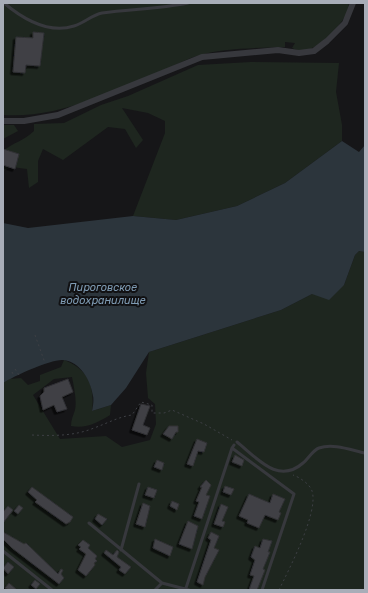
<svg xmlns="http://www.w3.org/2000/svg" width="368" height="593" viewBox="0 0 368 593" font-family="Rubik,sans-serif">
<style>
.green{fill:#1e261f}
.water{fill:#2c353c}
.building{fill:#404145;stroke:#303034;filter:url(#shadow)}
.lines{fill:none;stroke-linecap:round;stroke-linejoin:round}
.path{stroke:#3d3f44;stroke-width:1;stroke-dasharray:2 3;stroke-linecap:butt}
.service{stroke:#37383d;stroke-width:3}
.minor{stroke:#37383d;stroke-width:6}
.labels{text-anchor:middle;dominant-baseline:central;stroke-width:4;stroke-linejoin:round;paint-order:stroke}
.water-label{font-size:11px;font-style:italic;fill:#7f9bb3;stroke:#111113}
</style>
<defs>
<filter id="shadow"><feDropShadow dx="-2.5" dy="2.5" stdDeviation="0" flood-color="#0009"/></filter>
</defs>
<rect width="100%" height="100%" fill="#161618"/>
<path class="green" d="M3,3h346c-1,5 -2,11 -5,15 -10,15 -32,40 -52,30l3,-5 -10,-1v5c-27,1 -63,1 -88,9 -11,3 -21,9 -31,13 -52,21 -106,50 -163,46z
M251,62l88,1 -3,29 6,33v16l-57,42 -48,23 -61,14 -43,-4 32,-83v-12l-17,-8 -26,-5 21,32 -7,8 -11,-19 -17,-2 -45,33 -20,-11 -5,12v21l-9,6 -2,-19 -15,-2 -9,4v-20c11,-9 21,-10 31,-20v-7l30,-1 37,-18 27,-9 70,-31z
M3,125h11l4,6 -15,8z
M359,251l6,1v338h-362v-207l6,-4 12,-1 7,7 12,-4v-6l21,-8 3,-7c24,9 31,26 28,51l19,-6 -1,10c-13,8 -24,14 -39,11 0,-6 2,-10 4,-16 2,-10 -1,-22 -3,-33l-18,2 -21,16 27,44 46,-3 16,11 28,-7 6,-16 -1,-20 -7,-6 -2,-25 3,-21 132,-42 31,-16 32,-9 11,-30z"/>
<path class="water" d="M342,141l17,11 6,-7v107l-6,-1 -4,4 -11,30 -15,15 -17,-6 -31,16 -132,42 -23,36 -15,17 -19,6c1,-5 2,-11 1,-15 -2,-15 -13,-35 -30,-36 -12,-1 -49,16 -60,23v-160l25,5 105,-12 43,4 61,-14 48,-23z"/>
<path class="building" d="M33,32l11,1 -4,33 -14,-1 -1,8 -12,-1 3,-35 17,1z
M3,149l16,5 -4,15 -12,-4z
M68,379l5,13 -11,5 5,12 -10,3 -3,-7 -11,5 -3,-14 4,-4v-4z
M141,404l9,2 -7,19 7,3 -3,7 -15,-5z
M169,426h9v6h-2l-4,7 -9,-5z
M197,439l10,4 -3,9 -6,-1 -5,15 -6,-2z
M235,455l9,5 -2,6 -10,-4z
M157,460l7,3 -2,7 -8,-3z
M206,480l5,5 -5,10 4,1 -8,23 -8,-3 5,-14 -3,-1 6,-14h-2z
M225,486l9,3 -3,6 -8,-3z
M32,487l41,30 -3,5 -4,2 -31,-22 2,-2 -9,-8z
M148,487l9,3 -3,8 -9,-3z
M249,494l21,9 3,-9 12,5 -6,13 2,1 -3,7 -13,-5 -6,13 -12,-5 1,-3 -9,-4z
M172,501l7,3 -2,6 -7,-4z
M143,503l7,3 -5,21 -9,-3z
M221,504l7,3 -6,14 3,1 -2,5 -9,-3z
M19,505l4,3 -5,6 -4,-3z
M8,506l5,4 -10,13v-11z
M98,514l9,5 -5,6 -7,-6z
M188,521l10,5 -6,23 -13,-5z
M3,532l21,12 2,-1 32,31 3,-5 2,1 -2,4 3,4 -5,6 -47,-36 -9,-9z
M211,532l8,4 -5,12 5,2 -14,27 -2,8 -6,-3 14,-42 -3,-2z
M155,539l18,8 -3,9 -17,-8z
M263,539l9,2 -4,11h2l-7,17 2,1 -8,20h-8l5,-14 -4,-1 5,-15 -4,-3 4,-11 5,2z
M83,540l7,5 -2,3 9,8 -2,3 2,2 -3,2 1,2 -9,11 -8,-6 8,-16 -7,-5 2,-2 -3,-2z
M106,550l7,5 4,-5 2,2 -2,5 14,10 -6,7 -6,-4 2,-3 -17,-14z
M8,562l6,5 -6,7 -5,-6z
M35,580l5,4 -4,5 -5,-4z
M9,583l8,7h-8l-4,-2z"/>
<g class="lines">
<path class="path" d="M365,215v1
M35,335l10,28
M15,369l4,6
M12,372l2,4
M32,435c21,1 43,1 62,-7 14,-5 24,-11 38,-13l9,-13 11,3v8h12l8,-3 32,14 28,16
M279,590c10,-21 40,-78 33,-99 -2,-7 -13,-14 -19,-16"/>
<path class="service" d="M4,3c19,16 45,31 70,23 10,-3 18,-11 28,-13 29,-4 57,-4 86,-10
M237,442c20,16 41,43 66,21 5,-4 10,-13 16,-15 14,-5 32,2 46,5
M234,445l-2,3 62,46 -32,96
M89,523l73,60 -7,7
M121,550l18,-66
M3,551l49,39
M162,583l27,7
M186,588l46,-140"/>
<path class="minor" d="M3,121h21l34,-6 144,-58 76,-7 21,3 15,-2 13,-10 18,-18 8,-20"/>
</g>
<g class="labels">
<g class="water-label">
<text x="103" y="287">Пироговское<tspan x="103" dy="13">водохранилище</tspan></text>
</g>
</g>
<rect width="368" height="593" fill="none" stroke="#a8adb8" stroke-width="8"/>
</svg>
